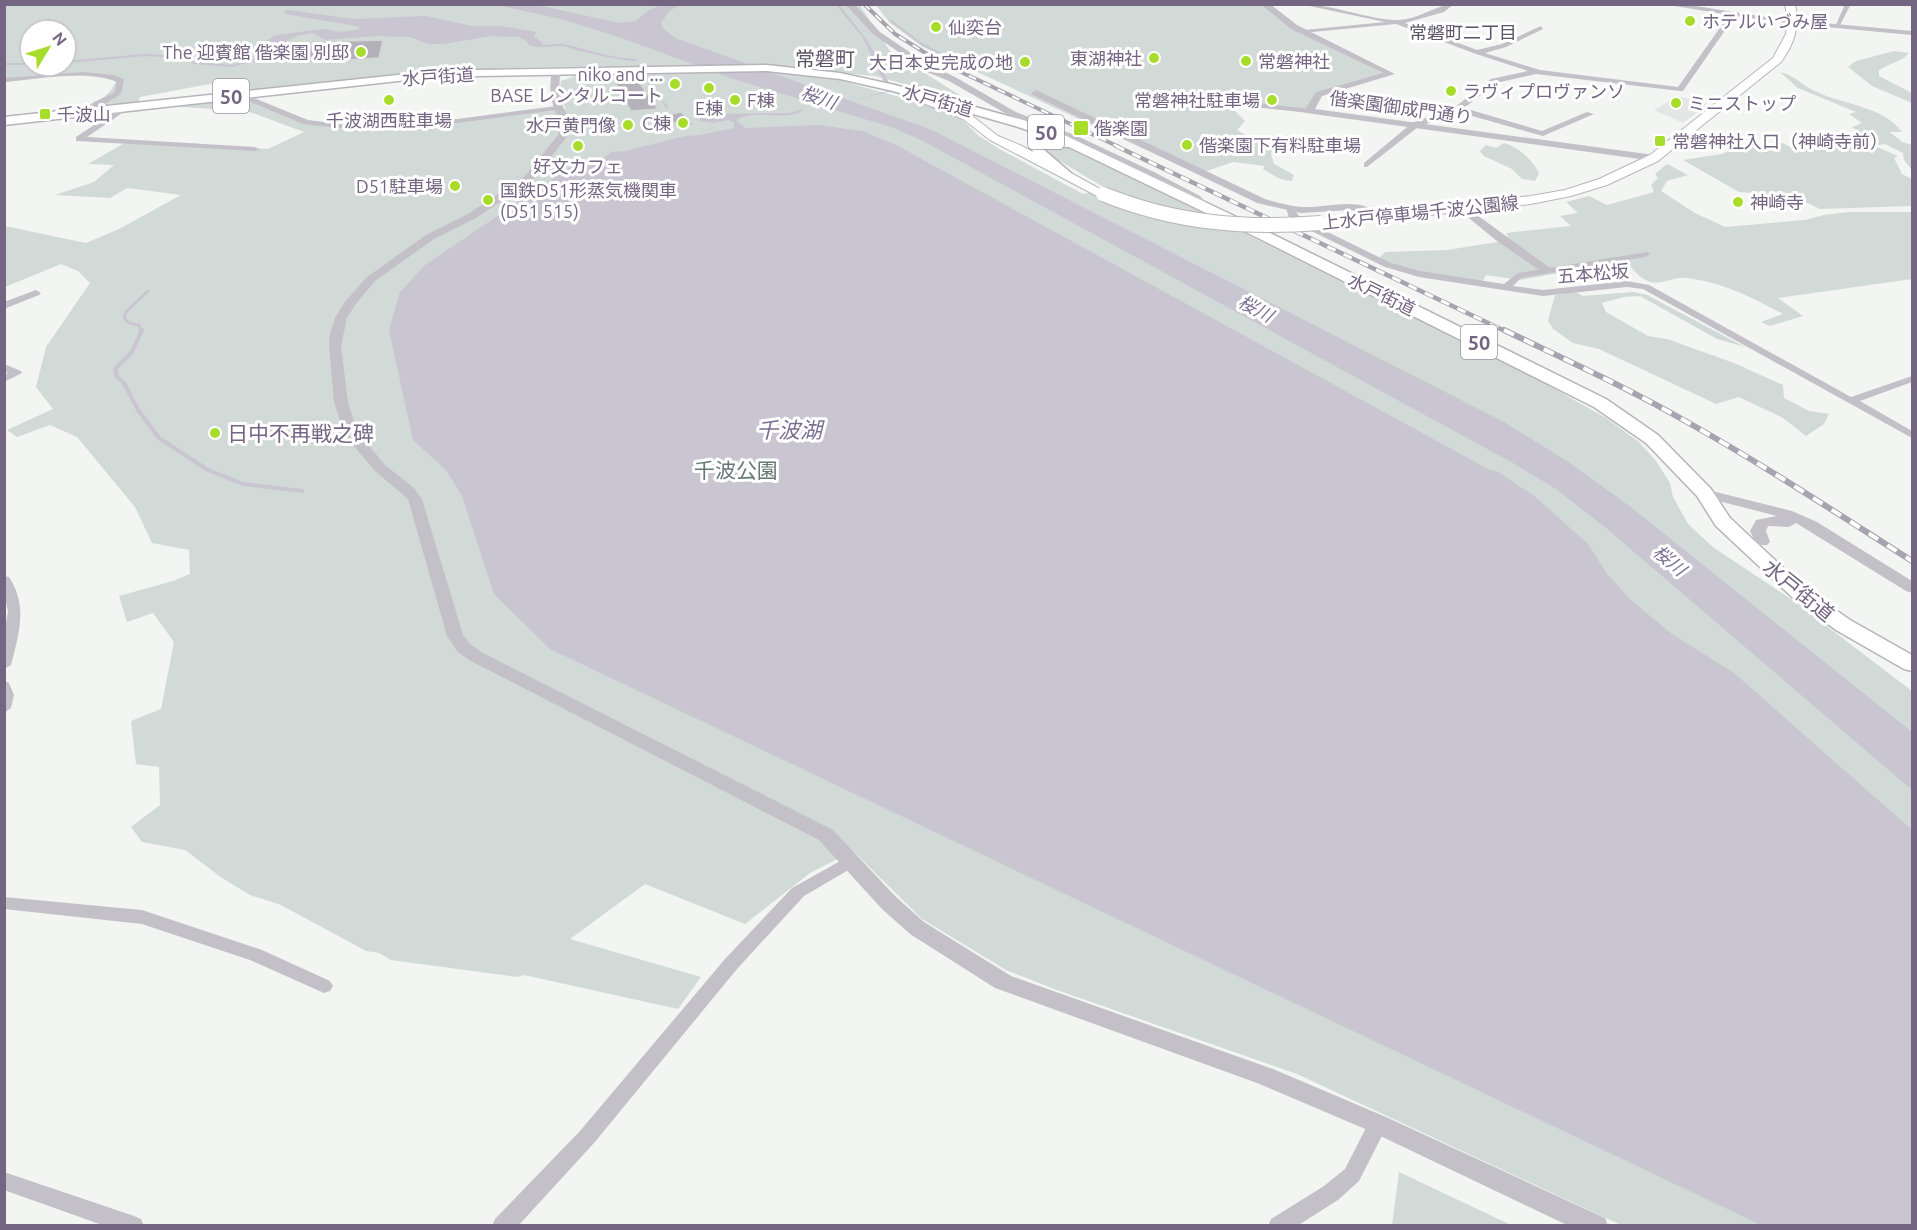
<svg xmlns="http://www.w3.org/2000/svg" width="1917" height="1230" viewBox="0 0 1917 1230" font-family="Ubuntu,'Noto Sans JP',sans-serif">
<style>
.built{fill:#e4e6e5}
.green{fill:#d1dad7;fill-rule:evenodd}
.water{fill:#c9c5d1}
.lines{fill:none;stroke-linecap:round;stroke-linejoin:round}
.stream-far2{stroke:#c9c5d1;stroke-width:2}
.stream-far1{stroke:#c9c5d1;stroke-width:3}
.stream{stroke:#c9c5d1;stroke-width:4}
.building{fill:#b5b1bb;stroke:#d4d6d4;stroke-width:1.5}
.secondary-casing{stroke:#b9b5be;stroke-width:2}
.primary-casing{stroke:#b7b3bb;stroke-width:3}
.minor{fill:#c4c0c7;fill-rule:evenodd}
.tertiary{fill:#c4c0c7;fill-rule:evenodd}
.secondary{fill:#fff;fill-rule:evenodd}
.primary{fill:#fff;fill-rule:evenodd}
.rail-far2-casing{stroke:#a8a3ae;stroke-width:4}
.rail-far1-casing{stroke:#a8a3ae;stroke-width:4.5}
.rail-casing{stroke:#a8a3ae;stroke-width:6}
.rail-far2{stroke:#fff;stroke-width:2;stroke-dasharray:8;stroke-linecap:butt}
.rail-far1{stroke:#fff;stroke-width:3;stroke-dasharray:9;stroke-linecap:butt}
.rail{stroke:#fff;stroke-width:4;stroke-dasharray:11;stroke-linecap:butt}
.secondary-bridge-casing{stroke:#b9b5be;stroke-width:16;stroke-linecap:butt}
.secondary-bridge{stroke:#fff;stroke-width:14}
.poi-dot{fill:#a7dd2a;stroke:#fff;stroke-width:2}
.labels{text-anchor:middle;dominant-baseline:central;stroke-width:6;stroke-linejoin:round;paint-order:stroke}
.far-poi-label{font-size:18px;fill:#746582;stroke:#fff;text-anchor:start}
.far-neighbourhood-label{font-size:18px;fill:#5d5367;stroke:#fff}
.far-street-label{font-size:18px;fill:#746582;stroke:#fff}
.far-water-label{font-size:18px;font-style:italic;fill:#7b7093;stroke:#fff}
.far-quarter-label{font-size:20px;fill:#5d5367;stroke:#fff}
.shield{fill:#fff;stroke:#9e93a8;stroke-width:1.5}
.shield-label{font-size:20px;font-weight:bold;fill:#746582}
.poi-label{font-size:21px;fill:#746582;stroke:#fff;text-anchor:start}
.park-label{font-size:21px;fill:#647976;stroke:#fff}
.street-label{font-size:21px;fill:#746582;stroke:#fff}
.water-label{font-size:22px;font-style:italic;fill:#7b7093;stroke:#fff}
</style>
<rect width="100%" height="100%" fill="#f2f5f2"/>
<path class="built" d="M1678,96l30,8 -25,19 -29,-13z"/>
<path class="green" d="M859,4l31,47 79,50 -8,2 -42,-11 -11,-7 -33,-9 -119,-11 -213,2 -102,4 -223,24 -3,-12 -75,14 -2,6 -63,7c18,-7 33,-10 41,-29 -34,-11 -76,-2 -111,1v-77zM30,30h36v36h-36z
M876,5h385l29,23 95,46 -68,20 -10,16 -67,-8 -7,7 12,12 -8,9 19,11 7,-1 11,3 -3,11 3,10 20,11 -2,6c-12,0 -19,-6 -29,-12l2,-3 -32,-4 -35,12 -275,-127 -34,-25z
M1894,51l15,2c-6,8 -21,11 -30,17v6l33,17v10l-40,-17 -24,-19 8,-6z
M760,71l71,7 97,27 33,14 18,17 22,14 82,44 22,-6 -62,-37 1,-5 15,-1 7,2 140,67 331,165 69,39 33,24 17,19 14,22 3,14 15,27 26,24 77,51 121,92v534h-291l-324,-151 -240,-84 -51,-20 -84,-51 -69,-68 -43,22 -65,51 -100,-40 -75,55 131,38 -23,32 -154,-34 -6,2 -127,-17 -12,-7 -13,-2 -85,-46 -31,-10 -28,-17 -37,-28 -43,-8 -11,-15 29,-22 -1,-38 -23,-3 -5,-43 30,-12 13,-67 -21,-29 -26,9 -8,-26 54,-15 17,-7 -1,-24 -37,-7 -17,-36 -58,-70 -27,-12 -33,12 -10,-7 46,-21 -17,-22 10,-40 44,-64 -12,-12 -17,-7 -56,23v-61l81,17 33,-14 62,-34 -54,-7 -17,10 -55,-3 39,-13 20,-17 -26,-1 40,-23 140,8 36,-17 -57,-21 -83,-5 77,-8 65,24 41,5 110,-6 109,-12 -7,-13 2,-15 20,-7z
M1780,72c18,5 21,13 37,20 27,13 66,14 85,40h-12l12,10 10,3v25l-8,-10 -1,-7 -18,-9 -7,1 -26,-18 10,-4 -13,-9 7,-2 -58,-24z
M1861,140l37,16 -4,2 8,16 10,5v27l-92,3 -12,-6 -17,1 -20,-10 -32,-2 -56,-32 39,-6 14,-6 35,-4 11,-1 15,7 54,-3 -9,-6z
M1504,143c14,4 29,17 35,30l-4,8 -13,-2 -10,-10 -28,-13 -4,-5 6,-6 10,3z
M1667,164l21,11 -21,6 -6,10 34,22 30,14 80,-7 19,-5 25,-3h63v67l-134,19 25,18 -33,10 -9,-4 22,-8c-30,-16 -61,-32 -96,-36 -12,-2 -26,7 -37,4 -11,-4 -17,-13 -25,-21l-105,19 -34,-5 -5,9 -62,-10 -42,-14 8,-8 62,-2 63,-10 -4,-7 65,-7 -11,-10 18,-3 -12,-11 23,-6 18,9 47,-13 -3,-7 7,-7 -3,-4z
M1575,292l8,4 51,-4 13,3 98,52 -28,-8 -77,-43 -16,1 -22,6 4,9 42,24 19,3 67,24 49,22 1,13 25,13 20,3 -5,10 -18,12 -23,-18 -44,-21 -23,7 -117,-55 -26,-6 -20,-14 -5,-8 7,-26z
M1399,1172l112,53h-119z"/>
<path class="water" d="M497,5h40l82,18 16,-2 14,-11 11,-5h20l-11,6 -8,12 3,6 11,9 257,92 572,292 66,41 62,45 280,224v58l-306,-262 -50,-39 -43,-26 -590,-322 -29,-13 -164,-50 -111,-41 -58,-18z
M836,5h7h-4c26,31 39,48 53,86l-38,9 34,-9 -25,-53z
M289,10l64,9 73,-3 46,10h30l34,6 -2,4 10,9c6,0 13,-2 19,-1 25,5 49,15 74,15l-1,2c-19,-1 -37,-6 -56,-10 -6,-1 -12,-5 -18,-5 -12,0 -21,3 -33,-1l-1,-3 -9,-5 -28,-1 -48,8h-15l-18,-7 -33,-1 -52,4 -13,-7 -15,3 -21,10 -10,-5 10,-6 48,-6 18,3 19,-3 -5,-3 -70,-12 -3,-3z
M804,109c-12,14 -50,-1 -68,11l9,8 73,-3 44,6 34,14 592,324 10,3 35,23 55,49 19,30 25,27 40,33 62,39 178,157v395h-151l-1211,-576 -56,-55 -32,-98 -16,-26 -33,-30 -24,-110 11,-38 25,-27 145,-98 7,2 20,-6 14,-11 14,-1 60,-15 15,-1 34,-7v-5l-5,-3 -16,3 -14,-2 2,-4 10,-3 78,-1z"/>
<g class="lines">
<path class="stream-far2" d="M891,21l29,22 49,26
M66,62l78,-7 38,2 12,6 38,3 47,-13 -3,-7
M4,64h26
M663,102l4,5"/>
<path class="stream-far1" d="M141,332l-2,-7 -10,-2 -5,-5 2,-6 22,-21"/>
<path class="stream" d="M142,330l-10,22 -17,17 2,8 7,6 14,27 21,28 49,32 35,14 59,7"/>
</g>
<path class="building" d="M383,40l-4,18 -75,5 8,-21z
M629,81l1,2 9,-1 19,27 -27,2 -16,-29z
M681,112l12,13 -15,2 -10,-12z"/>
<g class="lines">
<g class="secondary-casing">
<path id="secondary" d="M1785,4h10c5,23 -1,40 -14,58l-123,99 -51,24 -36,11 -40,8 -210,23 -6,-4 6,-4 210,-23 34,-6 34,-11 51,-24 123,-97 13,-24 2,-14z
M917,94l54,21 27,21 24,10 87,48 -2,3h-8l-109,-57 -27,-21 -50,-20 -1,-2z"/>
</g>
<g class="primary-casing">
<path id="primary" d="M767,65l73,8 55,12 128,35 37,13 208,99 338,167 52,36 53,54 19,29 76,71 44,31 62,35v16l-8,-2 -68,-39 -44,-33 -76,-71 -19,-30 -51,-53 -52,-36 -336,-169 -189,-91 -16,-1 -10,3 29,25 -2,3c-11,2 -35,-20 -40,-30l2,-3 19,-6 -36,-12 -122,-35 -53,-12 -73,-8 -289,5 -71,4 -403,45v-8l403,-43 71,-4z"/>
</g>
<path class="minor" d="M1300,4c33,0 65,15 96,16 20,1 42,-16 58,-16l-10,8 -39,11 72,27 25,-6 39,-18 2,3 -37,18 -21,6 55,17 138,17 51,-72 -66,-11h20l114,18 -3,2 -59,-8 -52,75h-3l-144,-17 -40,9 -32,25 78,23 45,-19 7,2 -51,22 -85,-24 -40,15 -51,40h-3v-4l48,-40 43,-16 36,-28 37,-8 -52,-17 -80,-30 -94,9 2,-3 81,-8z
M1845,4h6l-12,23h-4z
M83,72l30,3 11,4 -3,15 -31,19h-3v-4l7,-7 20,-9 3,-11c-28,-13 -81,-3 -113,0v-4z
M242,93l66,27 39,5 110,-6 100,-13 4,2 -4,2 -100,13 -110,6 -44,-5 -64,-27v-4z
M1240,101l69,8 4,2 -4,2 -72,-8v-4z
M124,105l7,2 -44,30 168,10 4,2 -4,2 -179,-10v-4z
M1290,206l3,1 8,12 90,44 29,8 84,13 14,-11 130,-21 2,2 -5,3 -124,21 -8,8 30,4 84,-9 22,4 202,112 61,-21v6l-52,19 52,30v7l-269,-149 -16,-2 -84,9 -124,-19 -34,-10 -90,-44 -6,-6 -3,-8z
M36,290l5,3 -2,2 -35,14v-7z
M4,364l17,7 1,2 -18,9v-7l4,-2 -4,-2z
M4,576l5,1c19,29 10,56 2,88l-7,4v-33l4,-25 -4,-17z
M4,681l5,2 5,12 -3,13 -7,5z
M851,855l6,2 2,4 -2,4 -53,31 -67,73 -143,174 -76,83h-26l3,-7 85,-88 145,-172 67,-71z
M4,897l138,13 120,40 68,31 3,5 -3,5 -6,2 -74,-33 -108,-36 -138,-15z
M1378,1115l7,3 3,6 -29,57 -21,19 -41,26h-29l3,-7 53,-33 21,-17 26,-51z
M4,1172l130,44 7,3 3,7h-39l-101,-36z"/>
<path class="tertiary" d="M845,4h9l26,28 47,32 28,13 61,35 61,24 77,36 46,24 10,11 -1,2h-8l-9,-9 -46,-24 -75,-36 -61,-24 -61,-35 -20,-8 -55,-38z
M1260,4h10l27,21 98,49 -73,22 -7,13 339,46 5,3 -5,3 -348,-48 -2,-2 12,-19 67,-19 -92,-44z
M1791,20l121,11v4l-118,-11 -4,-2z
M556,68l4,3 -1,28 13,25 -6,14 -33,42 -57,38 -42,21 -59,42 -20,24 -8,13 -6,28 7,56 7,22 10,17 20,24 29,23 8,11 41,136 7,9 11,8 352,178 63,67 28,25 87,54 262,93 113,48 219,101 3,8h-39l-199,-95 -113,-48 -262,-95 -85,-54 -28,-25 -63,-69 -350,-180 -11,-8 -11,-16 -39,-137 -33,-28 -21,-25 -13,-22 -7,-22 -5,-56 1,-13 5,-15 9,-15 23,-26 59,-42 42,-21 57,-38 33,-41 4,-11c-11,-19 -14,-31 -10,-53z
M1036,90l229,109c14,4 28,8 42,8 25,0 55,-11 74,9l-5,3 -25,-9 -50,3 -44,-10 -224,-108 -2,-2z
M1463,205l87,63v4h-8l-45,-31 -38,-31v-4z
M1704,489l88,22 25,11 95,59v12l-6,-2 -110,-68 -7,4 -21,-1 -2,5 4,11 -3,3h-10l-7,-14 6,-11 21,-4 -78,-20 -2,-3 2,-3z"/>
<use href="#secondary" class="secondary"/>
<use href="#primary" class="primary"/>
<g class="rail-far2-casing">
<path id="rail-far2" d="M864,4l31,30 45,28 179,85"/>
</g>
<g class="rail-far1-casing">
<path id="rail-far1" d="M1116,146l391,186"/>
</g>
<g class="rail-casing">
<path id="rail" d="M1504,330c62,30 124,58 183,92 77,43 151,92 225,139"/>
</g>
<use href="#rail-far2" class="rail-far2"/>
<use href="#rail-far1" class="rail-far1"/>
<use href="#rail" class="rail"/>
<g class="secondary-bridge-casing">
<path id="secondary-bridge" d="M1103,194c71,29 142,35 218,29"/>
</g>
<use href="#secondary-bridge" class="secondary-bridge"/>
</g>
<g class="poi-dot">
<circle cx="1690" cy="21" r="6"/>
<circle cx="936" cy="27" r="6"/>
<circle cx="361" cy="52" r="6"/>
<circle cx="1154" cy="58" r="6"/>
<circle cx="1246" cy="61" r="6"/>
<circle cx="1025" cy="62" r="6"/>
<circle cx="675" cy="84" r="6"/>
<circle cx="709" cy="88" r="6"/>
<circle cx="1451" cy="91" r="6"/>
<circle cx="389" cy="100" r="6"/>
<circle cx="735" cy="100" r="6"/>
<circle cx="1272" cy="100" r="6"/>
<circle cx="1676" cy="103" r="6"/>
<rect x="39" y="108" width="12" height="12" rx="3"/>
<circle cx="683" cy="123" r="6"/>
<circle cx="628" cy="125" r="6"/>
<rect x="1073" y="120" width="16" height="16" rx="3"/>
<rect x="1654" y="135" width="12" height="12" rx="3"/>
<circle cx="1187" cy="145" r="6"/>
<circle cx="578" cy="146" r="6"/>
<circle cx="455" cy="186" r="6"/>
<circle cx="488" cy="200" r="6"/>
<circle cx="1738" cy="202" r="6"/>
<circle cx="215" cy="433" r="6"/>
</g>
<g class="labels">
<g class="far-poi-label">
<text x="1702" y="21">ホテルいづみ屋</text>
<text x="948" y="27">仙奕台</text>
<text x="349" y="52" text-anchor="end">The 迎賓館 偕楽園 別邸</text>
<text x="1142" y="58" text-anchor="end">東湖神社</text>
<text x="1258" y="61">常磐神社</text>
<text x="1013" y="62" text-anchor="end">大日本史完成の地</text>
<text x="663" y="74" text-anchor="end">niko and ...<tspan x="663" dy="21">BASE レンタルコート</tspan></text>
<text x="1463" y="91">ラヴィプロヴァンソ</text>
<text x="747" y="100">F棟</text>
<text x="1260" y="100" text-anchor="end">常磐神社駐車場</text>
<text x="1688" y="103">ミニストップ</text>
<text x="709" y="108" text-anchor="middle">E棟</text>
<text x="57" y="114">千波山</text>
<text x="389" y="120" text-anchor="middle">千波湖西駐車場</text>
<text x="671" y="123" text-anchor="end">C棟</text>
<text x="616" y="125" text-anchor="end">水戸黄門像</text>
<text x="1094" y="128">偕楽園</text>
<text x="1672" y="141">常磐神社入口（神崎寺前）</text>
<text x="1199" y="145">偕楽園下有料駐車場</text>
<text x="578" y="166" text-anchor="middle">好文カフェ</text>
<text x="443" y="186" text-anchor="end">D51駐車場</text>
<text x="500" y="190">国鉄D51形蒸気機関車<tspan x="500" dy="21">(D51 515)</tspan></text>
<text x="1750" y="202">神崎寺</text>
</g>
<g class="far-neighbourhood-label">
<text x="1463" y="32">常磐町二丁目</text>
</g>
<g class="far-street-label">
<text transform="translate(438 76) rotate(-4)">水戸街道</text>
<text transform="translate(938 100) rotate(16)">水戸街道</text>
<text transform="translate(1401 107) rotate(8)">偕楽園御成門通り</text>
<text transform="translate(1420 212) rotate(-6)">上水戸停車場千波公園線</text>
<text transform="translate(1593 273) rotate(-5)">五本松坂</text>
<text transform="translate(1382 294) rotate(26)">水戸街道</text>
</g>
<g class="far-water-label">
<text transform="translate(819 97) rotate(19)">桜川</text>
<text transform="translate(1256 308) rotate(28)">桜川</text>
<text transform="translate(1670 560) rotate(40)">桜川</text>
</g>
<g class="far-quarter-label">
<text x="825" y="58">常磐町</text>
</g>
<g class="shield">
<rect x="213" y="79" width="36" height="34" rx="4.5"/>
<rect x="1028" y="115" width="36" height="34" rx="4.5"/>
<rect x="1461" y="325" width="36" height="34" rx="4.5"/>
</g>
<g class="shield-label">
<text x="231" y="96">50</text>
<text x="1046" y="132">50</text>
<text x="1479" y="342">50</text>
</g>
<g class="poi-label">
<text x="227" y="433">日中不再戦之碑</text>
</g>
<g class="park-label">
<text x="736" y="470">千波公園</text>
</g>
<g class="street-label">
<text transform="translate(1799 590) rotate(39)">水戸街道</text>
</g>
<g class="water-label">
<text x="789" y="429">千波湖</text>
</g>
</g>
<rect width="1917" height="1230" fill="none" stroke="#746582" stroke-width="12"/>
<g transform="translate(48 48) rotate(52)"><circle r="28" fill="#ffffff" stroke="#c7c1cd" stroke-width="1.5"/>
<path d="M0-4.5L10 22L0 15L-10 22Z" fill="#a7dd2a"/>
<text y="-9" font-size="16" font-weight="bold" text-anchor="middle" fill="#746582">N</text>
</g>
</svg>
